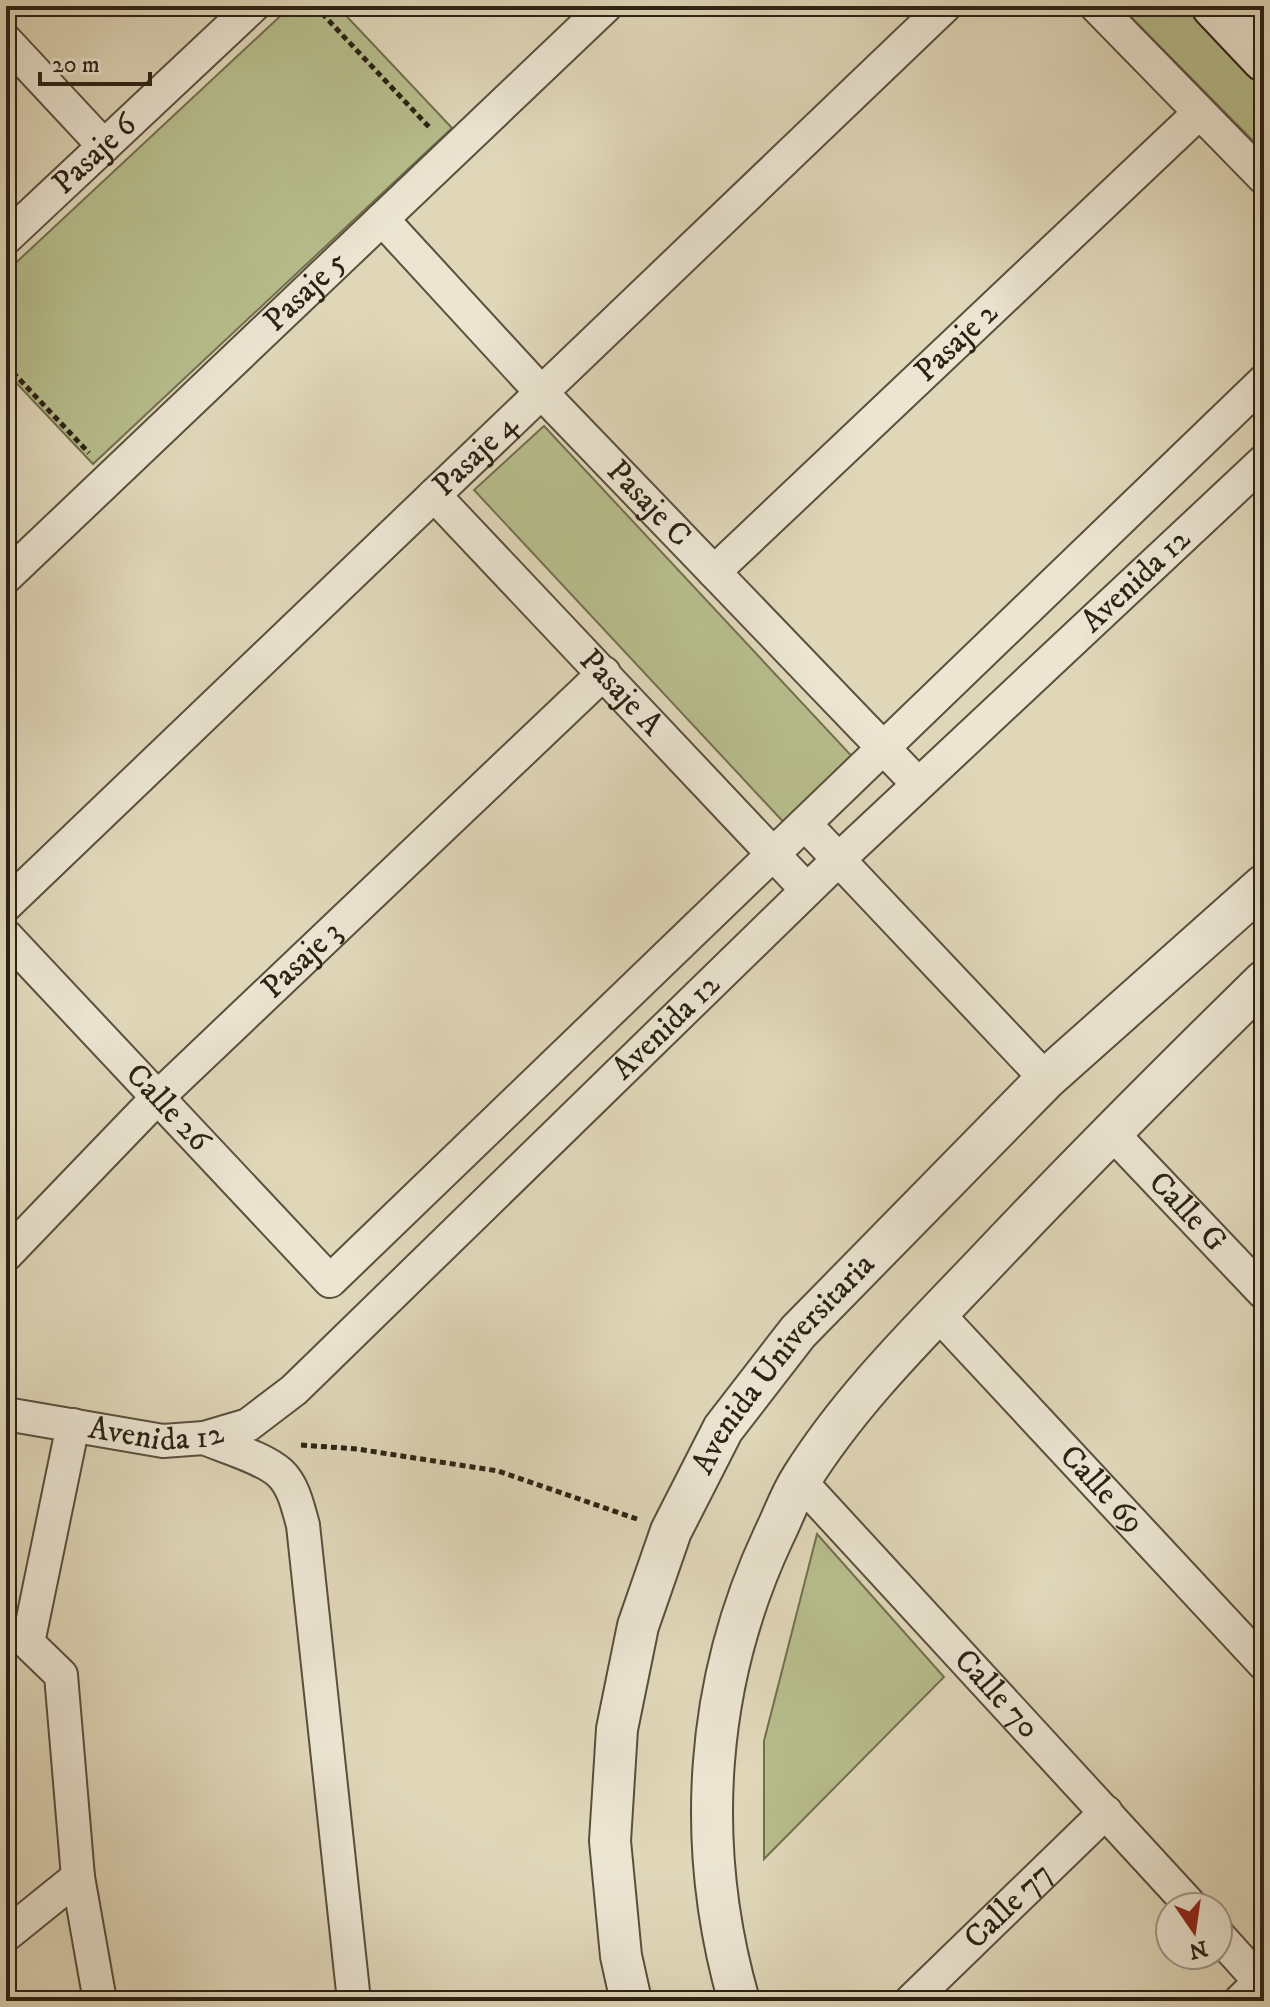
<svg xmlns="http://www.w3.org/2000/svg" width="1270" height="2007" viewBox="0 0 1270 2007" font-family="'IM FELL DW Pica',serif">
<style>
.green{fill:#b7bd8c;stroke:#727050;stroke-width:2}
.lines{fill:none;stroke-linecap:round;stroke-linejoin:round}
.minor-casing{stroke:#594f3d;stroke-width:36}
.tertiary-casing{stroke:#594f3d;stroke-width:44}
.secondary-casing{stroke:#2c2214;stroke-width:48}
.path{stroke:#2c2214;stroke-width:5;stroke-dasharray:6 4;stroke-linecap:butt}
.minor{stroke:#ebe5d2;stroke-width:32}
.tertiary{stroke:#ebe5d2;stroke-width:40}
.secondary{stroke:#ebe5d2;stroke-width:44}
.labels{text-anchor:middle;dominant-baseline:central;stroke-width:7;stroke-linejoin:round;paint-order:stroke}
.street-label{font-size:32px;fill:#2c2214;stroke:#ebe5d2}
</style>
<rect width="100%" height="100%" fill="#e0d7b9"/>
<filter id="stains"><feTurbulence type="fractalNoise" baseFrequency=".0025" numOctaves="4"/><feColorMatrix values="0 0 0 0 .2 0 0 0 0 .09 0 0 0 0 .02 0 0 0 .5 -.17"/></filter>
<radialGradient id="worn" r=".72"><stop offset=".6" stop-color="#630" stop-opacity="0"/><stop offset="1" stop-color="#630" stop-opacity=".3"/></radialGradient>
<path class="green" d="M291,6h46l115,122 -359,336 -87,-92v-100z
M1120,6h73l71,75v71z
M544,426l315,338 -70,64 -315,-338z
M817,1534l127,143 -180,182v-118z"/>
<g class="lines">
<g class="minor-casing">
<g id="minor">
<path d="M1096,6l168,172"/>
<path d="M6,41l98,105"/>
<path id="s1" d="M382,219l159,173 377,392"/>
<path id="s2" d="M6,238l247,-232"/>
<path id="s3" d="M434,495l373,395"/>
<path id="s4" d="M714,572l485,-459"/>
<path id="s5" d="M6,577l600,-571"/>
<path d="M805,824l241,255"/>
<path id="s6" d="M6,905l939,-899"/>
<path id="s7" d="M6,936l324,345 934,-900"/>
<path id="s8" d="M1110,1131l154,162"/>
<path id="s9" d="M6,1255l152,-158 446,-424"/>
<path id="s10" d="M938,1314l326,350"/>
<path id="s11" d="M6,1414l157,27 41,-3 44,-13 46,-35 544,-530 426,-399"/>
<path d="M73,1425l-45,218 33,32 17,202 22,124"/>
<path d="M204,1438c21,9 60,20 76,35 14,13 18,35 23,52l51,476"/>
<path id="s12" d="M800,1481l392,426"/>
<path d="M6,1935l72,-58"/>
<path d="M1218,1935l46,51"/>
<path id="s13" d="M911,2001l195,-189"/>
<path d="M1240,2001l24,-23"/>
</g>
</g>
<g class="tertiary-casing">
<g id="tertiary">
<path id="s14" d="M631,2001l-10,-45 -11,-115 7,-112 21,-103 33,-95 52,-102 75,-97 248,-253 218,-194"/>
<path d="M739,2001c-45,-157 -34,-319 35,-466 9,-18 16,-39 27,-56 52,-83 124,-152 191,-223 89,-94 180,-185 272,-275"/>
</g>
</g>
<g class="secondary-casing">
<path id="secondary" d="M1214,6l50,53"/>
</g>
<path class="path" d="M315,6l115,122
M6,365l83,88
M301,1445l56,4 141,22 139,48"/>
<use href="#minor" class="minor"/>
<use href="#tertiary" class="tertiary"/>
<use href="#secondary" class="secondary"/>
</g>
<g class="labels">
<g class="street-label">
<text stroke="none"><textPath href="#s2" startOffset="122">Pasaje 6</textPath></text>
<text stroke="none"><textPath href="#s5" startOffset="414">Pasaje 5</textPath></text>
<text stroke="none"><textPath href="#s4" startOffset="334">Pasaje 2</textPath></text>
<text stroke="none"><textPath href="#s6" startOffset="650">Pasaje 4</textPath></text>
<text stroke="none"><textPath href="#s1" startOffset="390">Pasaje C</textPath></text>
<text stroke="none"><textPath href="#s11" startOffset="1472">Avenida 12</textPath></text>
<text stroke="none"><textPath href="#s3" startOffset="272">Pasaje A</textPath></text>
<text stroke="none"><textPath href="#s9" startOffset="418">Pasaje 3</textPath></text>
<text stroke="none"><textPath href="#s11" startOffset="824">Avenida 12</textPath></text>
<text stroke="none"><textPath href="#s7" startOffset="236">Calle 26</textPath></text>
<text stroke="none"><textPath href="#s8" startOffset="112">Calle G</textPath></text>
<text stroke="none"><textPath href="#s14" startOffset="682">Avenida Universitaria</textPath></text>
<text stroke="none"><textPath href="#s11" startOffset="152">Avenida 12</textPath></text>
<text stroke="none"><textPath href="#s10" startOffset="240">Calle 69</textPath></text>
<text stroke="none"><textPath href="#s12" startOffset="290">Calle 70</textPath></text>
<text stroke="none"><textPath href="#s13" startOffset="136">Calle 77</textPath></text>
</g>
</g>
<rect width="1270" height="2007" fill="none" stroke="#e0d7b9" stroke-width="32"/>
<rect x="8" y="8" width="1254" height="1991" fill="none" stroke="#2c2214" stroke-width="4"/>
<rect x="16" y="16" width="1238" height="1975" fill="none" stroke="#2c2214" stroke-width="2"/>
<g transform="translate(1194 1931) rotate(167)"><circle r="38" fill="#ebe5d2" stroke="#9f9786" stroke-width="2"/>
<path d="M0-6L14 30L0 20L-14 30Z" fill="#8f2418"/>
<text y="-12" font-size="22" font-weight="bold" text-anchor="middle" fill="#2c2214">N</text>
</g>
<path d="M40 72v12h110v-12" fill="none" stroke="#2c2214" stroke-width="4"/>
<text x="52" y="72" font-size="24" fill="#2c2214" stroke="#ebe5d2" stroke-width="6" paint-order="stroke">20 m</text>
<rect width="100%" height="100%" filter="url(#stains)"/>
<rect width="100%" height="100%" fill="url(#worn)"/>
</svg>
